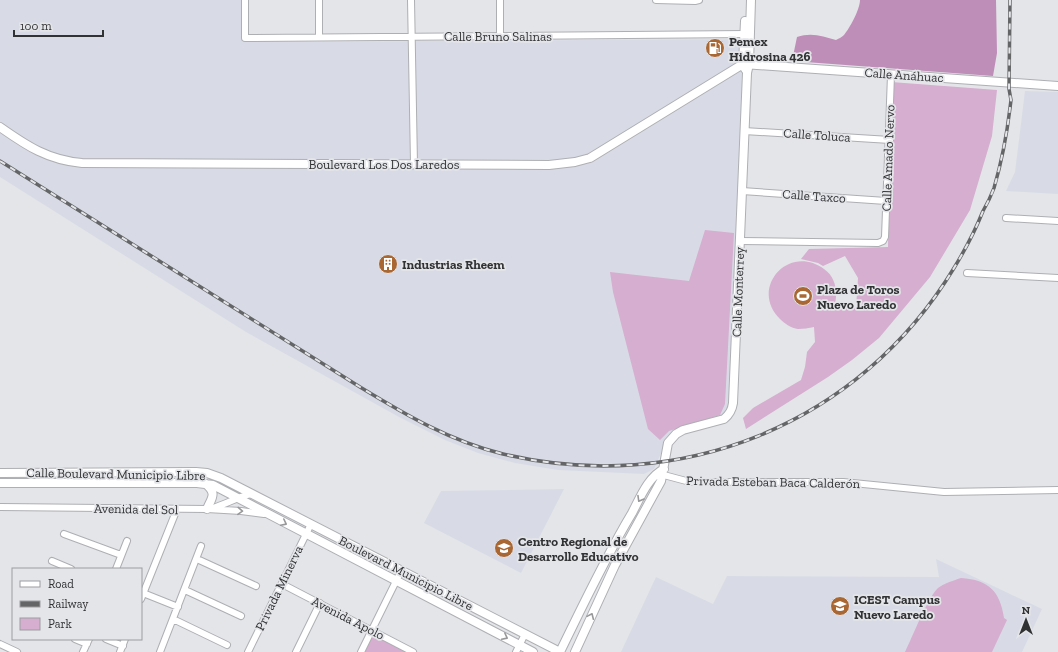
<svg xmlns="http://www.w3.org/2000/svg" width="1058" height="652" viewBox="0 0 1058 652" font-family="'Zilla Slab',serif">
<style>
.built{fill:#d8dbe6}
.green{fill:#d5aed0}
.forest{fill:#be8db8}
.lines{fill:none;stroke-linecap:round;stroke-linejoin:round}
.street-casing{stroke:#aeafb3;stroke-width:8}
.secondary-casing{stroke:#aeafb3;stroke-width:10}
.street{stroke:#fff;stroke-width:6}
.secondary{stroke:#fff;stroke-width:8}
.rail-casing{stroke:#646567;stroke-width:3.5}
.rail{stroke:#e4e5e9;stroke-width:2;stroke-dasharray:6;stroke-linecap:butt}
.oneway{stroke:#98989a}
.labels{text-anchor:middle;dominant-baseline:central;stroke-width:3.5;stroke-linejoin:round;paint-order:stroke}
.street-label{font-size:13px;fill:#313234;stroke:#e4e5e9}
.poi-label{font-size:13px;font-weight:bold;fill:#313234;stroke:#e4e5e9;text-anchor:start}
</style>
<rect width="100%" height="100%" fill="#e4e5e9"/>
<path class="built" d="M0,0h242v42l502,-3 -13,377 -64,24 -13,29 -10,5 -86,-4 -43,-7 -37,-10 -33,-13 -46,-23 -153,-85 -246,-155z
M1025,91l33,1v102l-52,-3 9,-19z
M564,489l-43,84 -97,-50 17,-32z
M936,559l106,50 -20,43h-401l35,-75 57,27 14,-28 212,1z"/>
<path class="green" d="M891,82l106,8 -5,46 -22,74 -40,67 -51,61 -27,22 -24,17 -82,52 -3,-11 10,-10 48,-28 4,-13 2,-15 8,-10 -1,-15c-5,1 -11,2 -16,2 -7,-1 -13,-5 -18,-10 -31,-30 8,-76 44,-50 13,9 14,25 10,39h22l2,-30 -13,-22 -22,10 -5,-3 -17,-4 8,-10 79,-2z
M705,230l29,3 -9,171 -5,11 -51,16 -9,9 -12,-11 -35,-137 -3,-20 79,9z
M961,578c28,2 39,13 43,40l3,2 -15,32h-87c7,-14 23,-55 33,-64 7,-5 14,-7 23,-10z
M371,631l42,21h-52z"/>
<path class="forest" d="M860,0h136l1,53 -4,23 -201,-15 5,-24c14,-5 26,-1 39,3 2,-1 6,-3 8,-5 6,-7 16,-26 16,-35z"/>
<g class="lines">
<g class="street-casing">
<path id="street" d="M245,0v38l502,-4
M411,0l3,164
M656,0l39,1 4,-1
M500,36v-36
M319,37v-37
M744,131l146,9
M742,191l144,10
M1006,218l52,3
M740,241l138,2 5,-2 2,-4 6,-162
M967,273l91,5
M660,474l30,8h153l101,10 114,-2
M0,507l207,2 34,2 23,3
M213,508c13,-4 25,-11 38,-14
M64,534l57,21
M197,559l59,27
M52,561l19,8
M116,569l11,-28
M282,584l131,68
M185,590l56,26
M143,593l35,14
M141,599l36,-90
M173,619l54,26
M75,639l12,5
M106,639l17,7
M0,644l17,8
M83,652l6,-13
M120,652l5,-13
M160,652l41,-106
M248,652l63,-128
M296,652l24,-49
M361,652l40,-81
M516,652l9,-18"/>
</g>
<g class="secondary-casing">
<path id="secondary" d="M745,69l-2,-5 2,-43
M0,127c27,19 48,33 82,36l467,2 26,-3 15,-4 153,-94 315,22
M0,473l196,-1 11,1 14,5 339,174
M0,483h197l16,2 320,167
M206,484c11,10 6,13 1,25
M560,652c23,-47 45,-94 72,-139 8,-15 16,-36 32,-44
M575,652l40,-87 46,-84 7,-38 8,-9 7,-4 41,-11c6,-5 8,-9 9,-16l14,-330 2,-9 2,-64"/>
</g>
<use href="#street" class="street"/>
<use href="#secondary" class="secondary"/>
<g class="rail-casing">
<path id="rail" d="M0,161l360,226c46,28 90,54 143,67 177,42 356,-29 451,-186 11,-18 21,-37 29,-57 4,-7 8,-15 11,-23 7,-24 13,-55 16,-80l1,-8 -2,-11 1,-89"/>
</g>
<use href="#rail" class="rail"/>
</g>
<defs><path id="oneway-chevron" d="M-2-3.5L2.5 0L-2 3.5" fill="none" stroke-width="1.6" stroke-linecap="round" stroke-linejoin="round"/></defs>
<g class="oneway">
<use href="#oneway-chevron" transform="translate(640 499) rotate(120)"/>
<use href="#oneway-chevron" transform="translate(240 511) rotate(3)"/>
<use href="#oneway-chevron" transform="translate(284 523) rotate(27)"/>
<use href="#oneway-chevron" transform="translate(591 616) rotate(-66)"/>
<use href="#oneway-chevron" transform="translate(505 637) rotate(27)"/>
</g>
<defs>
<g id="fuel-disc" transform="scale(1)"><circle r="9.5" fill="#a96734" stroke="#e4e5e9"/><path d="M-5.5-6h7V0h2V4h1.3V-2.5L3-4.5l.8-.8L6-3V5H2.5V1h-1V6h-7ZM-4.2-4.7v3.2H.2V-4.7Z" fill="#fff"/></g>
<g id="building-disc" transform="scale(1)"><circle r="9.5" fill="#a96734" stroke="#e4e5e9"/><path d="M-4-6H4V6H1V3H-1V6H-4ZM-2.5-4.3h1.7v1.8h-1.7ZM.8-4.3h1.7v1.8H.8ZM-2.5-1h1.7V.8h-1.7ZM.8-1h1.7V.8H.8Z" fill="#fff"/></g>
<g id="stadium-disc" transform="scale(1)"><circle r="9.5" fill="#a96734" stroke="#e4e5e9"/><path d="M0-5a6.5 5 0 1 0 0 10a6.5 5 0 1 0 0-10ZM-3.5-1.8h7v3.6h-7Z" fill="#fff"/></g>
<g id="school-disc" transform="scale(1)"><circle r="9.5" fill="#a96734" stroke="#e4e5e9"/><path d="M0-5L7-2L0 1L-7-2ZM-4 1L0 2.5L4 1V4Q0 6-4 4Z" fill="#fff"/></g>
<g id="university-disc" transform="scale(1)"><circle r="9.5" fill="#a96734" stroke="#e4e5e9"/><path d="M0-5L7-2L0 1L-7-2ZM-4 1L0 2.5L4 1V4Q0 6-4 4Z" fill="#fff"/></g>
</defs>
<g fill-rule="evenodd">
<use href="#fuel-disc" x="715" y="48"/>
<use href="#building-disc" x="388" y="264"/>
<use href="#stadium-disc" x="803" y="296"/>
<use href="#school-disc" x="504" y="548"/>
<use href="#university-disc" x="840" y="606"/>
</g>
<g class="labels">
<g class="street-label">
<text x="498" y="36">Calle Bruno Salinas</text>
<text transform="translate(904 75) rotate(4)">Calle Anáhuac</text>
<text transform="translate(817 135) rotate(4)">Calle Toluca</text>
<text transform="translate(888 158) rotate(-88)">Calle Amado Nervo</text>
<text x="384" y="164">Boulevard Los Dos Laredos</text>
<text transform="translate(814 196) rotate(4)">Calle Taxco</text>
<text transform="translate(738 292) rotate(-88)">Calle Monterrey</text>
<text transform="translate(116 474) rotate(1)">Calle Boulevard Municipio Libre</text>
<text transform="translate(773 482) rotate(1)">Privada Esteban Baca Calderón</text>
<text transform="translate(136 509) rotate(1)">Avenida del Sol</text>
<text transform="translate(406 573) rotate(27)">Boulevard Municipio Libre</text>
<text transform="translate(279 588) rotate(-64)">Privada Minerva</text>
<text transform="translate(348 618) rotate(27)">Avenida Apolo</text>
</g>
<g class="poi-label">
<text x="729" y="41">Pemex<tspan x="729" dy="15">Hidrosina 426</tspan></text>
<text x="402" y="264">Industrias Rheem</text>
<text x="817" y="289">Plaza de Toros<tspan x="817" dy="15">Nuevo Laredo</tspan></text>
<text x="518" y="541">Centro Regional de<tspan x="518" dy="15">Desarrollo Educativo</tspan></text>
<text x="854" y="599">ICEST Campus<tspan x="854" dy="15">Nuevo Laredo</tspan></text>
</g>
</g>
<rect x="12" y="568" width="130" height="72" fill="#e4e5e9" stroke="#9c9da1"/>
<rect x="20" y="581" width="20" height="6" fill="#ffffff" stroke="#9c9da1"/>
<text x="48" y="588" font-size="12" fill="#313234">Road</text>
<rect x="20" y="601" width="20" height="6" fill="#646567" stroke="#9c9da1"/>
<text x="48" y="608" font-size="12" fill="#313234">Railway</text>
<rect x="20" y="618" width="20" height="12" fill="#d5aed0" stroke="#9c9da1"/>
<text x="48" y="628" font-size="12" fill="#313234">Park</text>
<g transform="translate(1026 620)" stroke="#e4e5e9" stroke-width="3" paint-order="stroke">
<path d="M0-3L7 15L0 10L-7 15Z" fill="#313234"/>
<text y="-6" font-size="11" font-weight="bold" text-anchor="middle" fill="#313234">N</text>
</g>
<path d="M14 30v6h89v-6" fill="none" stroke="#313234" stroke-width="2"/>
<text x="20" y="30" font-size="12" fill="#313234" stroke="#e4e5e9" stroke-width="3" paint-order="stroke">100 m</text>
</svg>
